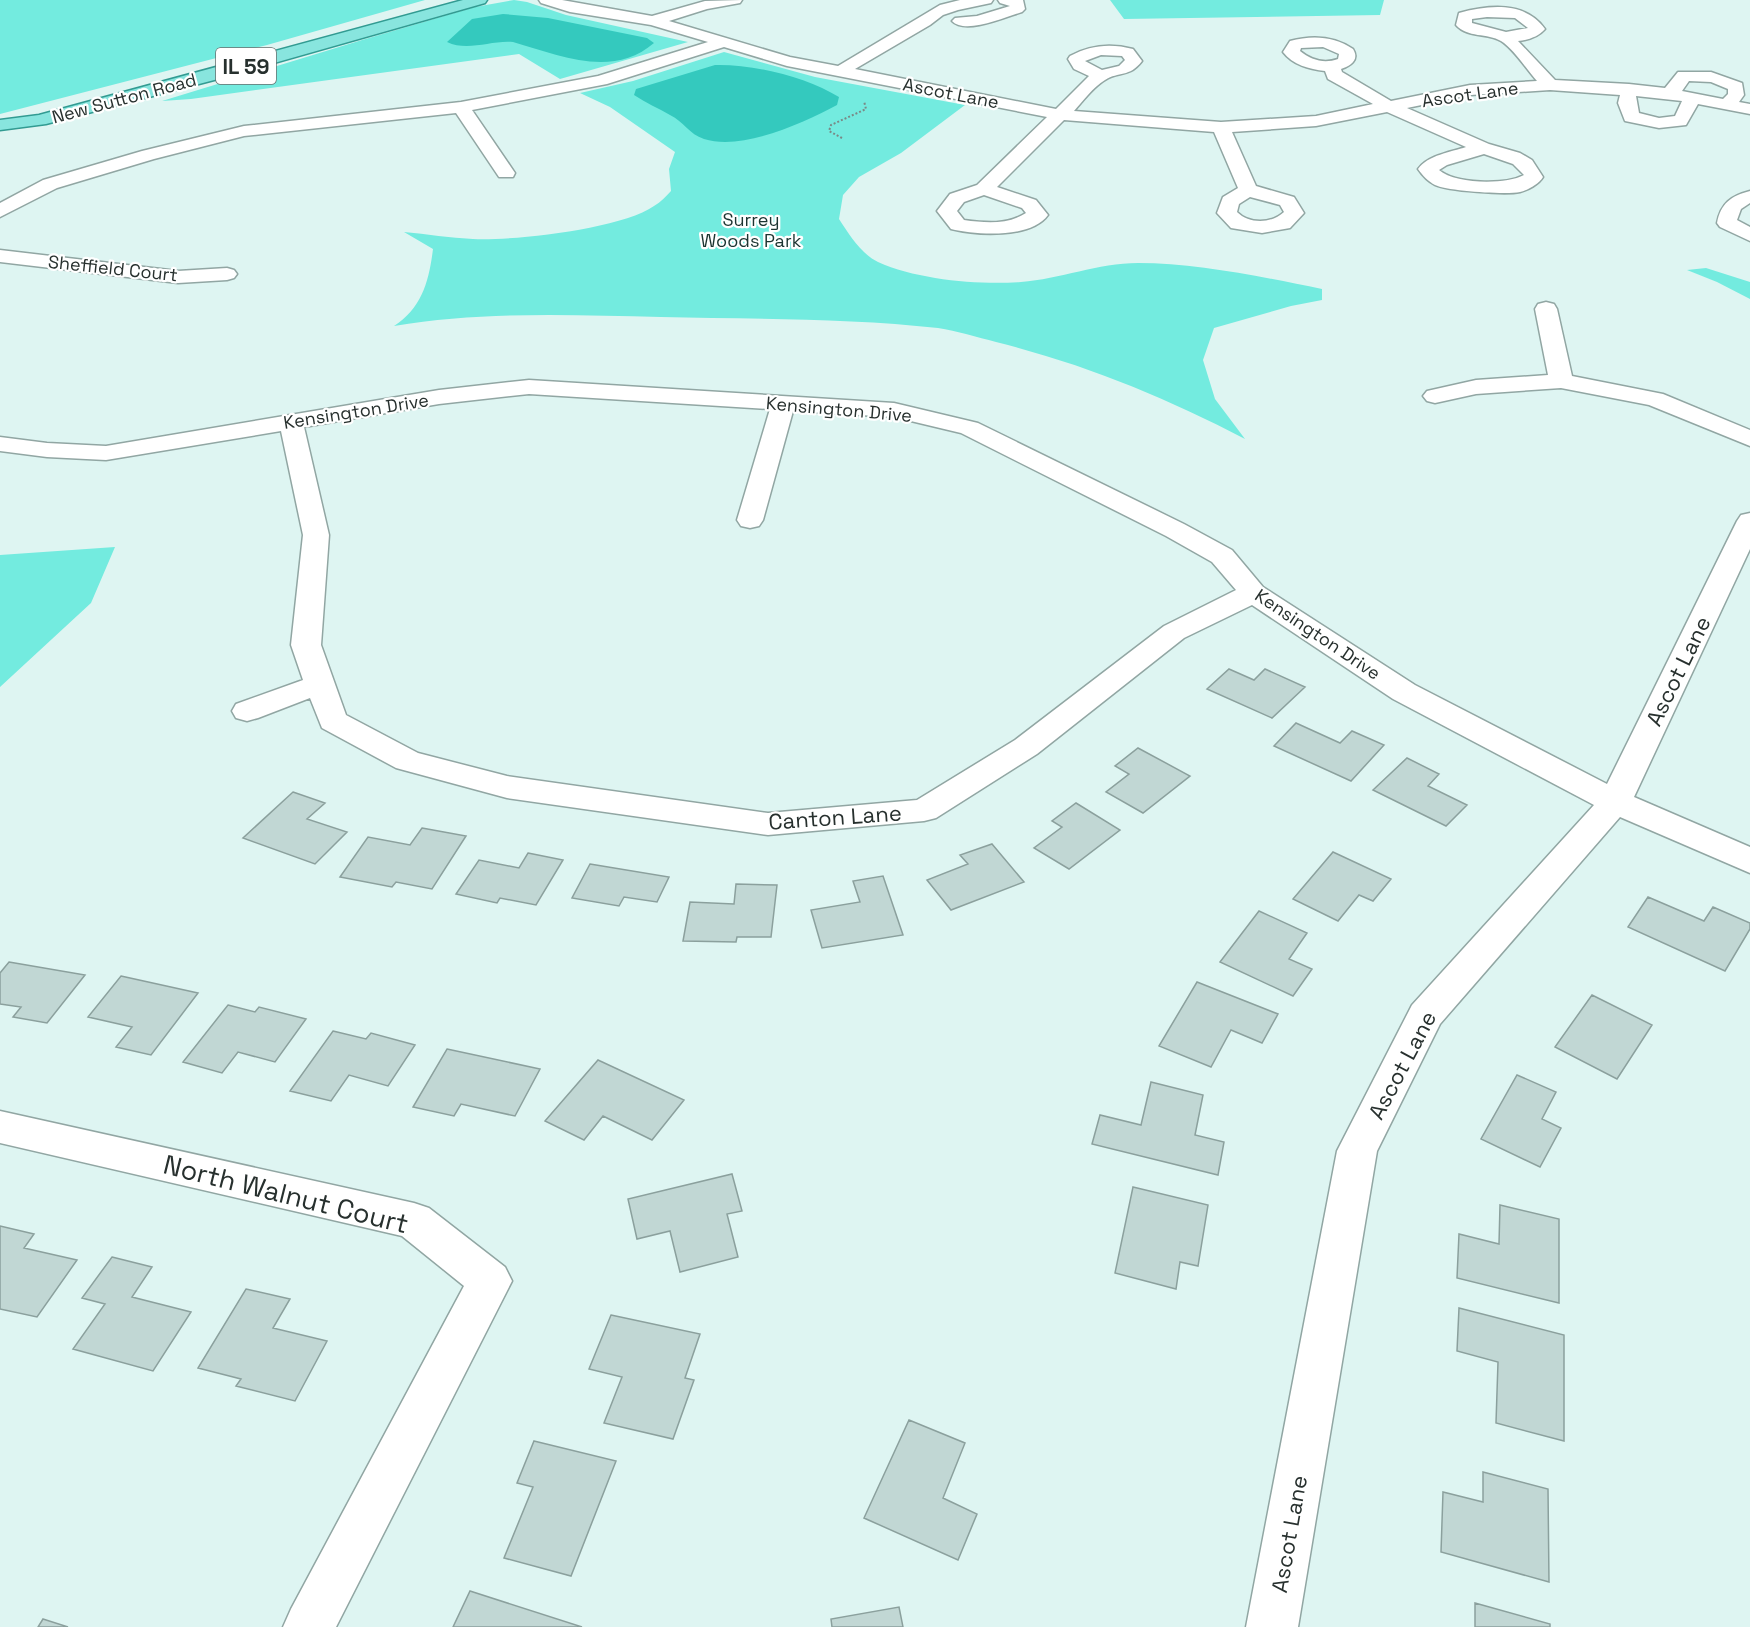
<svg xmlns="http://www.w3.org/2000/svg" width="1750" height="1627" viewBox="0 0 1750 1627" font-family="'Space Grotesk',sans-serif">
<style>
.green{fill:#73ebdf}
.water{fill:#34c9be}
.building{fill:#c1d7d4;stroke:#8ba09d;stroke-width:1.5}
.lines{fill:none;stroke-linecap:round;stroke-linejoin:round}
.minor-casing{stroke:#91a6a3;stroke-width:3}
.major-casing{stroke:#329b92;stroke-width:3}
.path{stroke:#7a8986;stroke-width:2;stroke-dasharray:2 2;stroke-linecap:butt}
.minor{fill:#fff;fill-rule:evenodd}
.major{fill:#88e5de;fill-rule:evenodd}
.labels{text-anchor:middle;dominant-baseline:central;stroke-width:4.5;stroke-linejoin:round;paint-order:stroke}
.far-street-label{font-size:18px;fill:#27302e;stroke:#fff}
.far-park-label{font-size:18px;fill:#1c3431;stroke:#fff}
.shield{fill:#fff;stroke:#686e6d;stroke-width:1.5}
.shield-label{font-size:21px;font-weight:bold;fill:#27302e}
.street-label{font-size:22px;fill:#27302e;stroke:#fff}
.near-street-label{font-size:27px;fill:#27302e;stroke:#fff}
</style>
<rect width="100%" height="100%" fill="#def5f2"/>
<path class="green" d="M0,0h425l-158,45 -267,69z
M514,0l13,2 39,13 122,27 -128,37 -41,-25 -328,45 -29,2 200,-61 113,-33z
M1110,0h274l-4,15 -256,4z
M724,52l91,25 150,28 -64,48 -42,24 -16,18 -4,24c10,15 22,35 39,43 40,18 101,23 143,20 39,-3 77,-19 117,-19 59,0 125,14 184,26v11l-31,6 -77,22 -11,32 12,39 30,40c-80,-42 -161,-75 -249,-97 -19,-5 -39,-11 -58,-14 -89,-10 -187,-9 -277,-11 -90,-2 -178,-6 -267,9 28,-18 35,-45 39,-77l-29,-17c23,2 46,6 69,7 41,2 148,-10 181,-33 7,-4 12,-10 17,-15l-2,-22 6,-17 -65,-45 -30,-14 53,-12z
M1706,268l44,14v17l-33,-17 -30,-12z
M115,547l-24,56 -91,84v-132z"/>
<path class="water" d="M503,14l45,4 99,20 7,5c-42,36 -95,12 -141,-1 -22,-2 -45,10 -66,0l25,-23z
M715,65c39,-1 91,12 124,32l-2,8c-34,18 -94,46 -133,34 -15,-5 -20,-17 -34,-24 -12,-7 -24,-12 -36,-20l2,-6z"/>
<path class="building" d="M1229,669l25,11 11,-11 40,18 -33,31 -65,-29z
M1296,723l44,20 12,-12 32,14 -33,36 -77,-35z
M1138,748l52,28 -47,37 -37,-21 23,-18 -14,-8z
M1407,758l32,16 -11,12 39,19 -21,21 -73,-36z
M293,792l32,11 -18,16 40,13 -32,32 -72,-26z
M1076,803l44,27 -51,39 -35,-21 28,-21 -10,-6z
M422,828l44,8 -34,53 -36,-7 -4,5 -52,-10 28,-40 42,8z
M992,844l32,38 -73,28 -24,-30 41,-16 -8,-9z
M1333,852l58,27 -18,22 -14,-6 -21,26 -45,-22z
M528,853l35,7 -27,45 -36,-7 -3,5 -41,-9 23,-34 40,8z
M590,864l79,13 -12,25 -33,-5 -5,9 -47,-8z
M883,876l20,59 -81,13 -11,-38 49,-8 -7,-21z
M736,884l41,1 -6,52h-34l-1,5 -53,-1 7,-39 44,2z
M1648,897l56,24 9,-14 37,16v6l-25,42 -97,-44z
M1259,911l48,22 -18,26 23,10 -19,27 -73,-34z
M9,962l76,13 -38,48 -34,-6 8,-10 -21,-3v-31z
M121,976l77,17 -47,62 -35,-8 16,-20 -44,-10z
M1197,982l81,32 -16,29 -31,-13 -20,37 -52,-21z
M1592,995l60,30 -35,54 -62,-32z
M228,1005l27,7 4,-5 47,12 -31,43 -37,-10 -16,21 -39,-11z
M333,1031l33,8 5,-6 44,12 -27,41 -39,-11 -18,26 -41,-10z
M447,1049l93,20 -25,47 -54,-12 -7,12 -41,-9z
M598,1060l86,40 -32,40 -49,-24 -19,24 -39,-19z
M1517,1075l39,17 -14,27 19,9 -21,39 -59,-28z
M1151,1082l52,13 -8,40 29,7 -6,33 -126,-31 8,-29 41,10z
M732,1174l10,37 -15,3 11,43 -58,15 -10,-41 -33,8 -9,-40z
M1133,1187l75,18 -10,61 -18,-4 -4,27 -61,-16z
M1500,1205l59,14v84l-102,-25 2,-44 40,10z
M0,1226l34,8 -10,14 53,12 -40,57 -37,-8z
M112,1257l40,10 -20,30 59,15 -38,59 -80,-22 32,-45 -23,-6z
M246,1289l44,10 -17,29 54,13 -32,60 -59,-15 5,-7 -43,-11z
M1459,1308l105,27v106l-68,-18 2,-61 -41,-11z
M611,1315l89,19 -15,44 9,2 -21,59 -69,-16 18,-46 -33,-8z
M909,1420l56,23 -22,55 34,16 -19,46 -94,-42z
M534,1441l82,20 -45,115 -67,-18 29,-71 -16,-4z
M1483,1472l65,17 1,93 -108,-30 2,-60 40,10z
M470,1591l112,36h-129z
M1475,1603l75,21v3h-75z
M899,1607l4,20h-71l-1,-8z
M43,1619l25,8h-30z"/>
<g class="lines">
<g class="minor-casing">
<path id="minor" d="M539,0h23l90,16 53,-15 37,-1 -2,3 -33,6 -38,12 121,36 48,9 102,-61 20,-5h33l-2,3 -33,7 -15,5 -13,10 -75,44 201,40 33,-33 -15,-7 -6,-10 2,-3c20,-11 41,-13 63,-7l9,12c-13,17 -23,10 -37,19 -12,7 -22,21 -31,31l147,11 95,-6 57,-12 -45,-25 -3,-8c-16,-2 -32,-6 -42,-19l7,-11c22,-6 44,-5 63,8 7,11 -3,17 -12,20l1,3 49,29 79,-16 67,-4c-10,-11 -24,-33 -36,-40 -13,-8 -34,-3 -45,-16l3,-12c30,-8 66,-12 86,16 -7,8 -17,11 -27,12l37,39 74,4 36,4 13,-16h33l31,11 2,12 -5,7 11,2v10l-52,-10 -12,21 -27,3 -34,-7 -7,-18 2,-8 -70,-5 -80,5 -63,13 82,36 31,9 12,7 11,17c-4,7 -15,13 -23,15 -14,3 -73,-1 -85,-7 -6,-3 -13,-10 -17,-16 10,-14 33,-17 48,-22l-79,-35 -71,14 -84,6 24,54 38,11 10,16 -14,15 -28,5 -31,-5 -14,-15 6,-16 15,-9 -24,-56 -150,-12 -67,67 39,13 12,15c-17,24 -72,20 -97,14l-14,-18 13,-17 27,-9 70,-68 -260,-51 -63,-19 -117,37 -135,26 43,63 -2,4h-14l-43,-64 -212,23 -90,23 -97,29 -57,29v-14l43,-23 99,-29 102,-25 217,-24 137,-26 110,-34 -57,-17 -81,-13 -29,-9zM1487,17l28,1 13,10 -22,4 -34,-9v-4zM1323,47l16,7 -1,5c-14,5 -27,1 -38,-8l1,-3zM1101,55l21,1 3,4 -6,6 -17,4 -17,-9zM1689,81l22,1 17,7v5l-5,5 -41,-8zM1636,96l46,5 -7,15 -16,2 -20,-5zM1484,154l29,10 11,11c-19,10 -69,9 -85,-5l8,-5zM984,195l38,13 4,5c-19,12 -40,10 -62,7l-7,-9 7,-9zM1250,197l30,8 4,7c-13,12 -35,12 -47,0l2,-8z
M998,0h25l2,9 -3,3c-16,5 -57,23 -70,9l3,-3 22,-2 33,-10 -10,-3z
M1750,191v12l-9,6 -4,11 13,7v14l-30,-14 -3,-4c4,-20 14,-27 33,-32z
M0,250l178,21 49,-3 7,2 3,4 -3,4 -7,2 -49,3 -178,-21z
M1546,302l8,2 3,5 15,67 91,18 87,36v16l-101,-41 -88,-17 -85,6 -41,9 -8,-2 -4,-5 4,-5 49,-11 72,-5 -13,-66 3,-5z
M529,380l365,23 84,20 206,101 48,26 31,37 152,98 192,99 130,-263 4,-6 9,-2v36l-116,248 116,50v26l-130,-56 -180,207 -63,127 -79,476h-52l91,-476 75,-146 182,-200 -201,-106 -141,-94 -68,33 -147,116 -101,64 -12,3 -156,14 -261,-37 -111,-30 -74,-40 -12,-30 -52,20 -11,3 -11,-3 -4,-7 4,-7 67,-24 -12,-35 12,-110 -22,-104 -175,29 -59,-3 -47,-6v-14l47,6 59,3 333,-56zM529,394l241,15 -33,111 4,6 9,2 9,-2 4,-6 30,-109 101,6 67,16 205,103 46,26 24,28 -72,36 -149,114 -98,60 -149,13 -261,-37 -89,-23 -72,-38 -25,-70 8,-110 -25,-108 135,-23z
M0,1111l414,92 15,5 76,59 7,14 -176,346h-53l8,-18 173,-323 -62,-50 -402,-93z"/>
</g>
<g class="major-casing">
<path id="major" d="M463,0h24l-2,3 -267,76 -172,45 -46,6v-10l39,-5z"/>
</g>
<path class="path" d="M842,138l-13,-7 2,-6 35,-16 -2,-8"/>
<use href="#minor" class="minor"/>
<use href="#major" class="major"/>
</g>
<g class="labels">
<g class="far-street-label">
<text transform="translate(951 93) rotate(11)">Ascot Lane</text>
<text transform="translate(1470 94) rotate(-8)">Ascot Lane</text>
<text transform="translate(124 98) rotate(-15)">New Sutton Road</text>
<text transform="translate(113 268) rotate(6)">Sheffield Court</text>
<text transform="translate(839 409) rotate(5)">Kensington Drive</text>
<text transform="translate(356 411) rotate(-9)">Kensington Drive</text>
<text transform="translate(1318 634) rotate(34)">Kensington Drive</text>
</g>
<g class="far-park-label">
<text x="751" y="219">Surrey<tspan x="751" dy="21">Woods Park</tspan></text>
</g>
<rect class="shield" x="216" y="48" width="60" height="36" rx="4.5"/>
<g class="shield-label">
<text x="246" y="66">IL 59</text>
</g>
<g class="street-label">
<text transform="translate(1678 671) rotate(-64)">Ascot Lane</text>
<text transform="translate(835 817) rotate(-4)">Canton Lane</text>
<text transform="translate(1402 1065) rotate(-62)">Ascot Lane</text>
<text transform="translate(1289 1534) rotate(-80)">Ascot Lane</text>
</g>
<g class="near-street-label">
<text transform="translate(286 1194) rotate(14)">North Walnut Court</text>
</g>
</g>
</svg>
